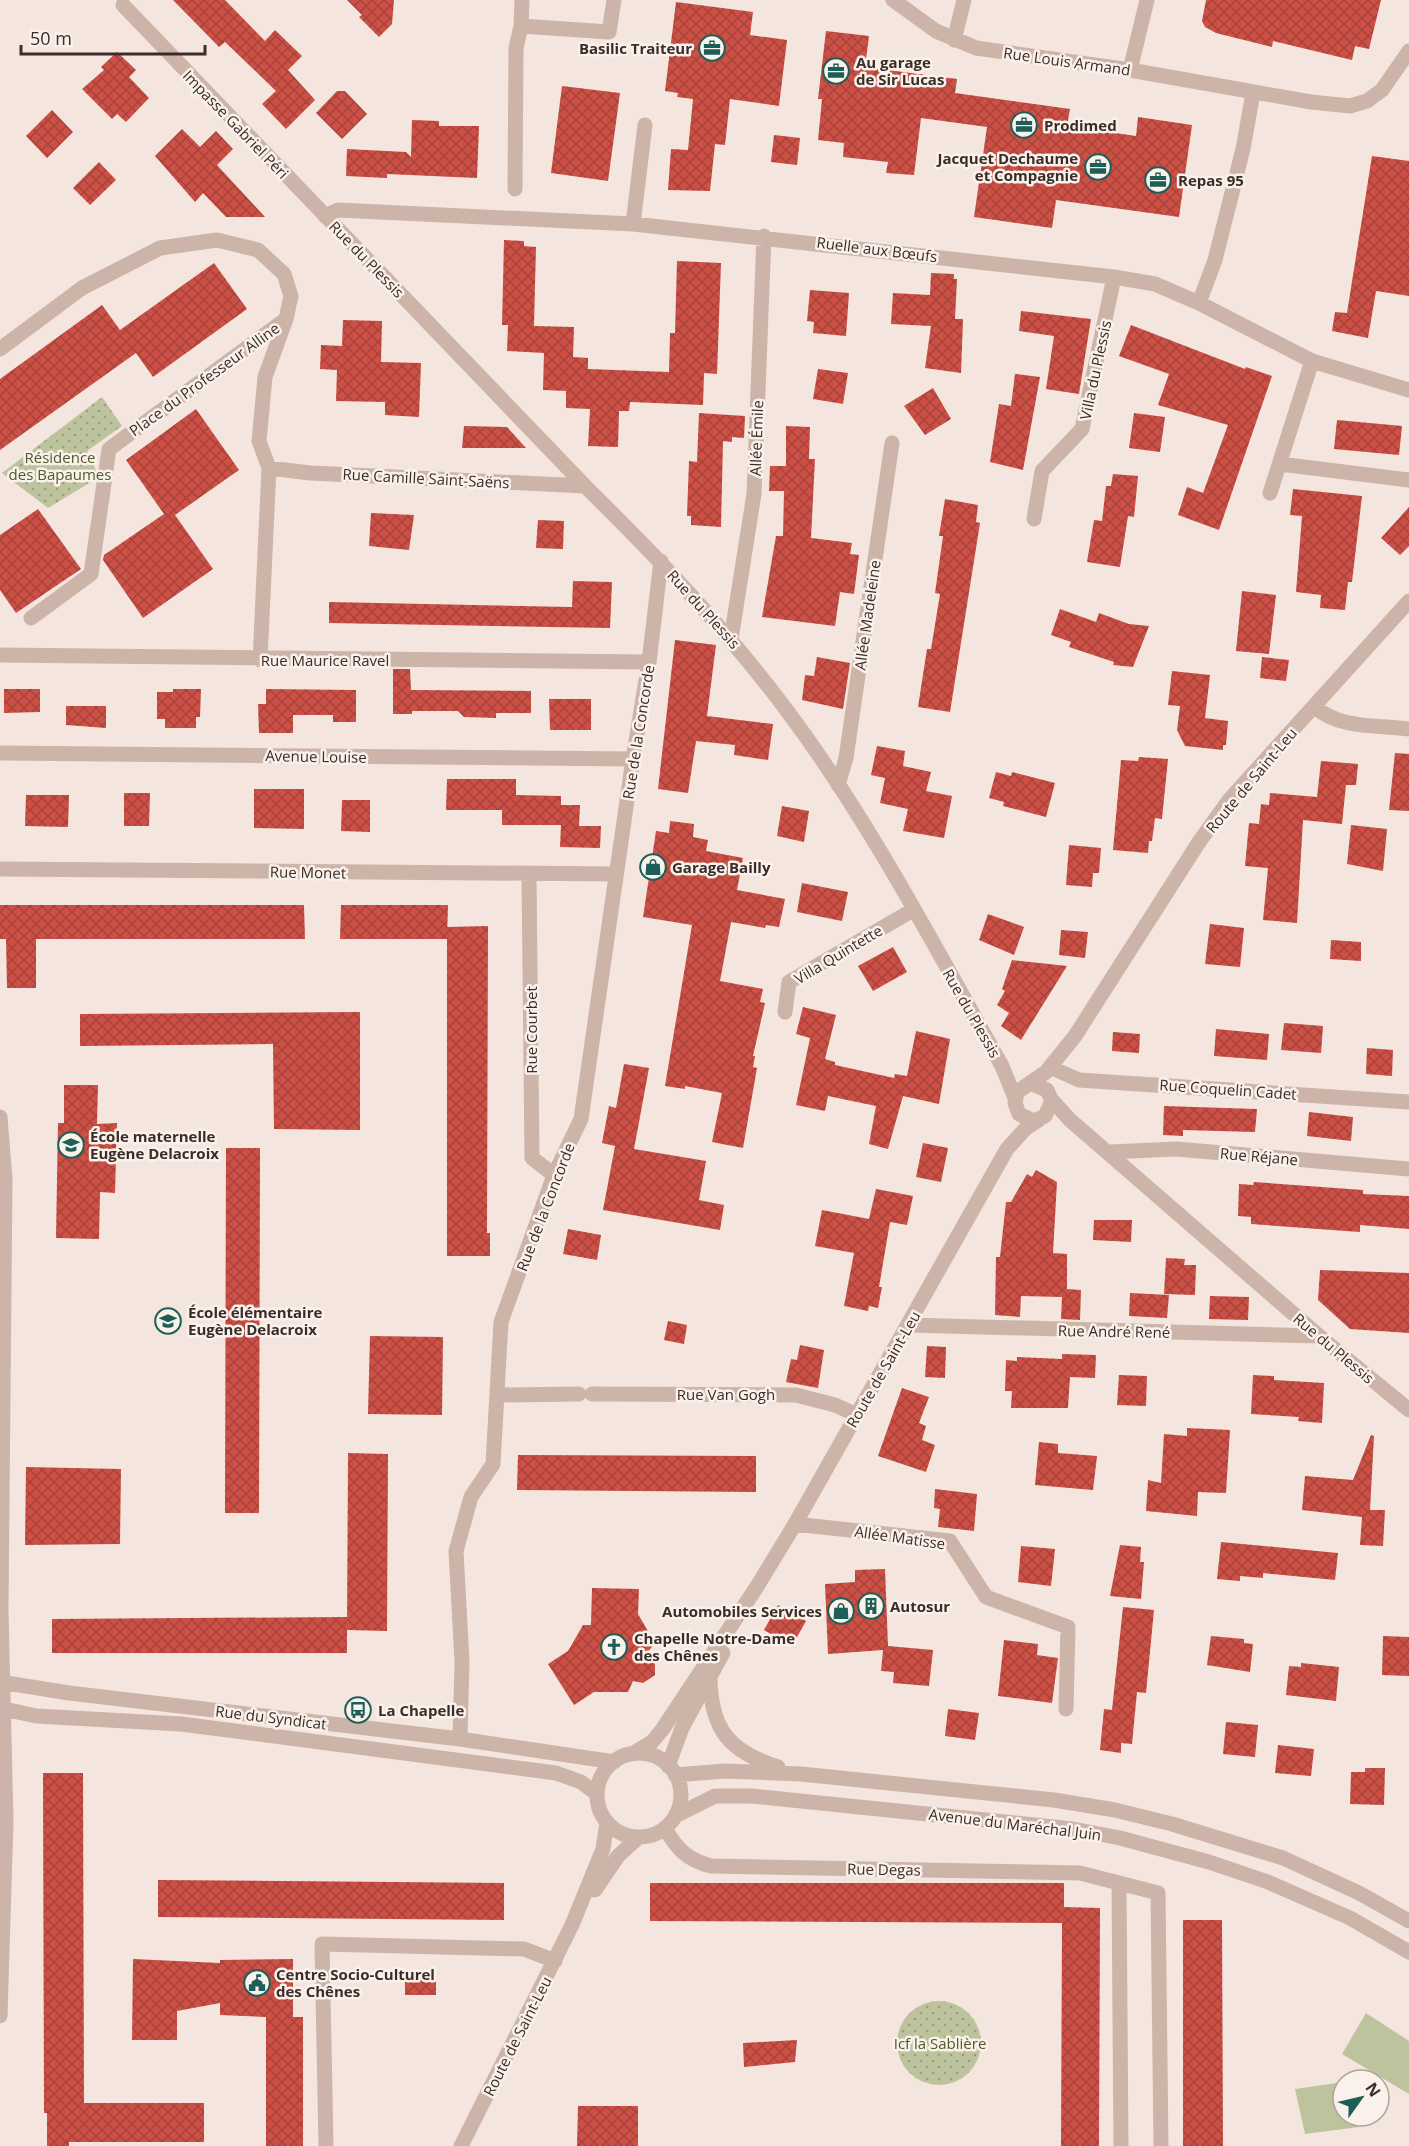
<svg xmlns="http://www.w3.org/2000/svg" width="1409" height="2146" viewBox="0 0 1409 2146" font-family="'Open Sans',sans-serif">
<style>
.grass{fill:url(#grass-dots)}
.garden{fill:#bdc49d}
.building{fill:url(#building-cross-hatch)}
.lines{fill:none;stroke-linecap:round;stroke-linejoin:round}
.minor{stroke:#cdb4a9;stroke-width:15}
.labels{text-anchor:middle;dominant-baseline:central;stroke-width:5;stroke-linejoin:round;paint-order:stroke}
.poi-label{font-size:15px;font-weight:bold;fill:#3a2c29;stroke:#fbf1eb;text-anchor:start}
.street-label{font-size:15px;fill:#3a2c29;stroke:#fbf1eb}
.park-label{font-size:15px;fill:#505a2c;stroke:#fbf1eb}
</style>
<defs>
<pattern id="grass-dots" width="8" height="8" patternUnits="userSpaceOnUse" patternTransform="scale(1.5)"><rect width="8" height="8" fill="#bdc49d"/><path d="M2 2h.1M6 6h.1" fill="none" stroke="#9b9f80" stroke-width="1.8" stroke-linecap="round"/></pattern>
<pattern id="building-cross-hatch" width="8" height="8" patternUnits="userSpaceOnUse" patternTransform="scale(1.5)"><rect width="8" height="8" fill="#cc5045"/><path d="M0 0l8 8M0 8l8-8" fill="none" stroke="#a7433a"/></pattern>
</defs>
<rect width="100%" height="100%" fill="#f4e6de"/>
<path class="grass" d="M102,397l20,29 -35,25 12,26 -51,31 -46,-35z
M897 2043a42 42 0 1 1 84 0a42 42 0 1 1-84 0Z"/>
<path class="garden" d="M1366,2013l43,28v53l-67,-40z
M1343,2082v34h15l1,11 -54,7 -10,-45z"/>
<path class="building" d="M173,0h52l40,41 10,-11 27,26 -14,14 27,30 -29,29 -24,-25 14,-13 -51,-49 -6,5z
M347,0h47l-2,24 -13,13 -20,-20 3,-2z
M1206,0h175l-12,49 -14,-3 -3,14 -79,-19 -1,6 -56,-14 -11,-6 -3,-6z
M676,2l77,10 -3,23 37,5 -8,66 -49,-7 -5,46 -10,-1 -5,47 -42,-1 3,-41 17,1 5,-51 -16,-2 1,-4 -13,-2z
M826,31l43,5 -4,31 92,12 -2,14 115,16 -3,17 69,10 2,-19 54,8 -13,92 -123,-17 -4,28 -78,-11 13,-90 -66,-9 -7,57 -28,-2 2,-11 -45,-5 1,-14 -26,-3 4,-41h-4z
M117,52l19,18 -7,7 20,21 -23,24 -9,-8 -5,5 -30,-30 22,-19 -3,-3z
M562,86l58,7 -12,88 -57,-8z
M337,91h8l22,23 -25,25 -26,-26z
M52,110l21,22 -26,26 -21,-22z
M412,120l27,1v5h40l-2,52 -90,-4v4l-41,-2 1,-27 59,3 5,5z
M182,129l18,18 16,-16 17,18 -16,16 48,52h-39l-23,-24 -8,9 -40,-46z
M774,135l26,3 -3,27 -26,-3z
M1372,156l37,5v135l-33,-5 -8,47 -36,-7 3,-19 12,1z
M99,162l17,18 -26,25 -17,-17z
M504,240l20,1v5l12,1 -2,79 40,1 -1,30 15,1v11l81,3 1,-39h5l2,-72 44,2 -4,111 -13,-1 -1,32 -73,-3 -1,9h-10l-1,36 -30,-1 2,-37 -24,-1v-17l-23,-1 1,-37 -37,-2 1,-26h-6z
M214,263l33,46 -94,68 -17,-24 -136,97v-71l102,-74 18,25z
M931,273l23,1v5h3l-2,40h8l-2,54 -36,-5 6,-42 -40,-2 2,-31 37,2z
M810,290l39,3 -3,43 -33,-3 1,-11 -7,-1z
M1021,311l70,8 -12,75 -33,-5 8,-53 -35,-5z
M343,320l39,1 -1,41 40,1 -2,54 -34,-2v-13l-49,-1 1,-31 -17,-1 1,-24 21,1z
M1131,325l114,44 1,-2 26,9 -53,154 -41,-15 9,-28 16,6 25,-68 -70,-20 11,-31 -50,-18z
M818,369l30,4 -5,31 -30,-5z
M1015,374l25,3 -17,93 -33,-8 9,-58 12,2z
M933,388l18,31 -26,16 -21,-29z
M196,409l43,61 -64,45 38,54 -70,49 -40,-58 1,-5 60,-41 -38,-54z
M699,413l46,3 -1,22 -12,-1v5l-9,-1 -2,86 -30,-2v-9h-4l2,-55 8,1z
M1134,413l31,4 -5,35 -31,-4z
M1337,420l65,6 -3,29 -65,-6z
M464,426l43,1 19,21h-64z
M786,426l24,1 -1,32h6l-4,79 41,5 -2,11 9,1 -5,39 -14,-2 -5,34 -73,-9 14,-81h7l1,-45h-15l1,-25h16z
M1113,474l25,2 -4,41 -6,-1 -8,51 -33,-5 7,-42 8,1 4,-35h5z
M1293,489l69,7 -10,86h-4l-3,28 -25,-2 1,-13 -25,-3 6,-76 -12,-1z
M945,499l33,6 -2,17 4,1 -30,189 -32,-5 9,-58h4l9,-55 -5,-1 8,-57h-4z
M1409,507v39l-9,9 -19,-17z
M38,509l43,60 -65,44 -16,-23v-55z
M371,513l43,2 -5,35 -40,-4z
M538,520l26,1 -1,28 -27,-1z
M573,581l39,1 -2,46 -281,-5v-21l243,5z
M1242,591l34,4 -7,59 -33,-3z
M1060,609l36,13 3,-9 30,11 20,2 -16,41 -20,-2 1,-3 -45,-15 2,-5 -20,-7z
M675,640l41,5 -9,71 66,8 -5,36 -34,-5 1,-10 -39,-4 -8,52 -30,-4z
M817,657l33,6 -7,46 -41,-9 3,-25 9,1z
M1262,657l27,3 -3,21 -26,-3z
M393,669h17l1,21 120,1v22h-35v5l-32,-1 -6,-6h-46v3h-19z
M1172,671l38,4 -5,43 23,3 -2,24h-3v5l-38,-4 -8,-16 3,-24 -12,-1z
M4,689h36v23l-36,1z
M173,689h28l-1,28h-4v11h-31v-9h-8v-27h16z
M266,689l90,1v32h-23v-7h-40v18h-34l-1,-29h8z
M549,699h42v31h-41z
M66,706h40v22l-40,-3z
M877,746l28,5 -2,15 28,6 -5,19 26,5 -8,42 -41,-7 5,-22 -28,-6 5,-25 -14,-3z
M1395,753l14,1v57l-20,-1z
M1139,757l29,2 -6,60 -7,-1 -3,23h-3l-1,12 -35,-3 8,-90 17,1z
M1321,761l37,3 -2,21h-10l-4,39 -39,-4 -6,103 -34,-3 5,-52 -23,-2 4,-43 10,1 2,-20 8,1 1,-12 47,4z
M996,772l15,4 1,-4 43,11 -9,34 -43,-11 1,-4 -15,-4z
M447,779h69v16l45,1v9h19l-1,21h22l-1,22 -40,-1 1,-22h-59v-15h-56z
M254,789h50v40l-50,-1z
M124,793h26l-1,33h-25z
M26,795h43l-1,32 -43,-1z
M342,800h28v32l-29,-1z
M782,806l27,5 -5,31 -27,-6z
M670,821l24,3 -1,13 15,3 -2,11 37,7 -6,32 48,9 -6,28 -13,-2 -1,3 -34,-6 -11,59 43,8 -3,13 5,1 -12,53h2l-2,11 4,1 -14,80 -31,-6 10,-49 -37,-7v3l-20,-3 27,-161 -49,-8 13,-86 13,2z
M1351,825l36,4 -4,42 -36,-7z
M1069,845l32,3 -2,25h-6l-1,14 -26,-2z
M802,883l46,9 -6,29 -45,-9z
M0,905h304l1,34h-269v49h-29l-1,-49h-6z
M341,905h107l-1,34h-107z
M988,914l36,13 -10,28 -35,-15z
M1210,924l34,4 -4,39 -35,-3z
M488,926l-1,307h3v23h-43v-329z
M1061,930l27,2 -3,26 -26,-3z
M1331,940l30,2v19l-31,-2z
M893,947l14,25 -34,19 -15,-25z
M1012,960l55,6 -46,74 -20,-14 8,-13 -12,-8 8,-14 -3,-2z
M803,1007l33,8 -11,44 10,3v3l59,13 1,-4 12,2 9,-45 34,8 -11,65 -36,-8 -15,53 -19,-5 7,-38 -48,-10 -3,15 -29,-6 14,-67 -14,-4z
M360,1012v118l-86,-1 -1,-85 -193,2v-32z
M1284,1023l39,3 -2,27 -40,-3z
M1216,1029l53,5 -2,26 -53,-4z
M1113,1032l27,2 -1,19 -27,-2z
M1367,1048l26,2 -1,26 -26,-2z
M624,1064l25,4 -15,81 72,12 -7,39 25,5 -4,25 -117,-20 12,-64 -13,-3 7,-37 7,2z
M64,1085h34l-1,39 20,-1 -2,70 -15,-1 -1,47 -43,-1 2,-115h6z
M1164,1106l93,3 -2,23 -72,-2v6l-20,-1z
M1309,1112l44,5 -2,24 -44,-5z
M923,1143l25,5 -7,34 -25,-5z
M226,1148h34l-1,365h-34z
M1036,1170l21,12 -4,71 14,1v35l14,1 -1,30 -19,-1 1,-22 -41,-1 -1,21 -25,-2 1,-58h4l6,-55h5l16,-28 5,3z
M1254,1182l109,8v4l46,2v33l-49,-4v7l-109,-8v-7l-13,-1 1,-32 14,1z
M876,1189l37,7 -6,29 -17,-3 -11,65h3l-4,21 -9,-2 -1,5 -24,-5 10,-53 -39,-7 7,-36 47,9z
M1094,1220h38l-1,22 -38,-2z
M568,1229l33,6 -4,25 -34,-6z
M1166,1258l19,1 -1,6h12l-1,30 -31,-1z
M1320,1270l89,3v60l-59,-4 -32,-29z
M1130,1293l39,2 -2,23 -38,-2z
M1210,1296l39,1 -1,23 -39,-1z
M668,1321l19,4 -3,19 -20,-4z
M370,1336l73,1 -1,78 -74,-1z
M800,1345l24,5 -6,38 -32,-6 5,-23 6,1z
M927,1346l19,1 -1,31 -20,-1z
M1062,1354l34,1 -1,23 -25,-1 -2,31h-57l1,-17h-7l1,-31 11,1v-4l45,2z
M1119,1375l28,1 -1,30 -29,-1z
M1253,1375l21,1v4l50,3 -2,40 -24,-2 1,-4 -48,-3z
M902,1388l27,9 -10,26 7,3 -4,14 13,5 -9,27 -48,-16z
M1187,1428l43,2 -4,63 -28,-1 -1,24 -51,-5 2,-31 13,3 3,-49 23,2z
M1371,1435l3,1 -4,74h15l-2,36 -23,-1 2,-28 -60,-7 3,-34 48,4z
M1039,1442l19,2v9l39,3 -4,34 -58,-5z
M348,1453l40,1 -1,177 -40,-1z
M518,1455l238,1v36l-239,-2z
M26,1467l95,2 -1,75 -95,1z
M935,1489l42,5 -3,37 -36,-4 2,-18 -6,-1z
M1221,1542l117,11 -3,27 -72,-7v5l-23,-2v5l-23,-2z
M1120,1545l21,2 -1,15h4l-3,37 -31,-3z
M1021,1546l34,3 -4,37 -33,-4z
M885,1569l3,77 45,4 -4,36 -36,-3 1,-11 -13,-1 2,-21 -55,4 -3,-70 30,-2v-12z
M592,1588l47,1 -1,25 17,29 -8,10 8,7v15l-12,8 -10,-2 -5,11h-34l-20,13 -26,-41 20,-13 15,-26h8z
M778,1605l28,16 -14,25 -28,-16z
M1123,1607l31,3 -8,83 -9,-1 -5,52 -11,-1v10l-21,-3 4,-41 8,1z
M347,1617v36h-295v-34z
M1211,1636l33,3v4l9,1 -3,28 -43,-7z
M1383,1636l26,1v39l-27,-1z
M1004,1640l34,4 -1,11 21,3 -6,45 -54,-7z
M1301,1663l38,4 -3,34 -50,-6 3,-29 12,1z
M948,1709l31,4 -4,27 -30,-4z
M1226,1722l32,3 -3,32 -32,-3z
M1278,1745l36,4 -3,27 -36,-3z
M1365,1768h20l-1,37 -34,-1 1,-32h14z
M43,1773h40l1,330h120v39h-135v4h-22v-33h-3z
M158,1880l346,3v37l-346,-3z
M650,1883h414v24l36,1 -1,238h-38l1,-223 -412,-2z
M1183,1920h39l1,226h-40z
M133,1959l87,4v-3l73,-1v58h10v129h-37v-129l-46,-2v-12l-43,8v29h-45z
M405,1972l31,1v22h-31z
M797,2040l-2,22 -51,5 -1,-24z
M578,2106h60v40h-61z"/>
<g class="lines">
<path class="minor" d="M522,0l-1,26 88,6 5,-32
M893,0l43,31 40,17 154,22 181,32 39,4 17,-5 15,-11 27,-39
M123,5l462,481c72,71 142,144 203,226 82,110 147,235 214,354l13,32
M954,40l10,-40
M1130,70l17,-70
M515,189l1,-141 5,-22
M325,216l13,-6 295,14 481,53 41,7 44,19 113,58 97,29
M633,224l12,-99
M1199,303l16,-43 28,-111 10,-56
M0,349l82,-61 78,-40 57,-8 41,10 26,24 7,22 -5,23 -21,58 -6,64 10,27 -9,192
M1280,464l129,16
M269,468l41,5 275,13
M1270,493l42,-132
M1034,519l8,-48 40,-42 32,-152
M31,618l60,-44 18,-125 177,-130
M731,639l23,-145 10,-258
M0,655l649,7
M1314,706c24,23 63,19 95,23
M0,753l633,6
M838,785l8,-27 46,-315
M0,869l616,5
M529,874l3,284 22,17
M785,1012l4,-30 124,-72
M1050,1067l29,13 330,22
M1032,1084l15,6 5,11 -7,15 -11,5 -15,-7 -4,-11 2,-11 29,-20 29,-36 124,-194 31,-43 179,-198
M1051,1099l19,21 249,216 90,74
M0,1117l5,62 -4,431 5,211 -6,195
M1110,1152l66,-3 233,20
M909,1325l410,11
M592,1394l204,1 39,10 22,10
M499,1395l80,-1
M795,1524l155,17 36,56 82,30 -2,82
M710,1679c1,51 20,73 68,88
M0,1682l69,11 391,46 154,23
M0,1708l36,8 145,8 375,49 25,9 16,12
M460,1739l2,-77 -6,-111 15,-54 22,-33 8,-142 53,-147 27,-56 52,-360 16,-97 12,-101
M634,1753l18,-11 10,-12 94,-142 39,-64 212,-375 19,-21 14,-9
M597 1795a42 42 0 1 1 84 0a42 42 0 1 1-84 0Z
M668,1766l14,-38 41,-75
M675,1775l50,-4 76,3 253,26 61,10 57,14 111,34 76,35 50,28
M675,1816l40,-20h37l321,33 47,9 89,24 59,20 82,36 59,34
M665,1828c11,20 22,32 46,38l369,7 78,20 3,253
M1119,1884l2,262
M595,1890l23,-34 21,-19
M326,2146l-4,-202 202,5 31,12
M461,2146l111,-221 31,-76 4,-27"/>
</g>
<defs>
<g id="office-ring" transform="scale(1.35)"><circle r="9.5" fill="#fbf1eb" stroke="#1c5e58" stroke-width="1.5"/><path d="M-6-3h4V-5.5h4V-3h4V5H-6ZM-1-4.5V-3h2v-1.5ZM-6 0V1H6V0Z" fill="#1c5e58"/></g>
<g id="shop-ring" transform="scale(1.35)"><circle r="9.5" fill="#fbf1eb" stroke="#1c5e58" stroke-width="1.5"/><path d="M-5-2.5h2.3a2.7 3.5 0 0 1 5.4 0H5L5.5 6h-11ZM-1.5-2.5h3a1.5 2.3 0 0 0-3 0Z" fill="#1c5e58"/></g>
<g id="school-ring" transform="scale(1.35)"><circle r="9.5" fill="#fbf1eb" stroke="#1c5e58" stroke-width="1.5"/><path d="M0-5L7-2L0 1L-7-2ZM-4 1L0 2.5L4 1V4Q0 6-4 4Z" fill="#1c5e58"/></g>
<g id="building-ring" transform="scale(1.35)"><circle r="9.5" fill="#fbf1eb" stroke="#1c5e58" stroke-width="1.5"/><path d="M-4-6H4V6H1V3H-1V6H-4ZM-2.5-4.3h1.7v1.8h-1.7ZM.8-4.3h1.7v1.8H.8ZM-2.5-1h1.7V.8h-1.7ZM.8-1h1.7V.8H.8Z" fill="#1c5e58"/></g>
<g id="church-ring" transform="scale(1.35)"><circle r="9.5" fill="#fbf1eb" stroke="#1c5e58" stroke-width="1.5"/><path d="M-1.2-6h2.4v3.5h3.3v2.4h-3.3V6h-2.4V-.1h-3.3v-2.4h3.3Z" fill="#1c5e58"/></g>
<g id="bus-ring" transform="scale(1.35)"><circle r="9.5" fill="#fbf1eb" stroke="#1c5e58" stroke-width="1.5"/><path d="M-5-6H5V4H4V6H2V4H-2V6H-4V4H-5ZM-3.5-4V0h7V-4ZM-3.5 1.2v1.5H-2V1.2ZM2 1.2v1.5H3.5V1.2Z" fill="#1c5e58"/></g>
<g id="civic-ring" transform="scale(1.35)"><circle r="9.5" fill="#fbf1eb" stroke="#1c5e58" stroke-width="1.5"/><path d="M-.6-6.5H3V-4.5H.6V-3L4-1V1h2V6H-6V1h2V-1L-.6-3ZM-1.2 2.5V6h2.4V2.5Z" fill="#1c5e58"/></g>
</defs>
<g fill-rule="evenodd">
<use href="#office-ring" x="712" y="48"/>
<use href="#office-ring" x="836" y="71"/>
<use href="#office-ring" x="1024" y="125"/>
<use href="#office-ring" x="1098" y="167"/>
<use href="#office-ring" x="1158" y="180"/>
<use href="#shop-ring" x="653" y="867"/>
<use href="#school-ring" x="71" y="1145"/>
<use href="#school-ring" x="168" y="1321"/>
<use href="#building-ring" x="871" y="1606"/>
<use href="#shop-ring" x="841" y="1611"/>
<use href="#church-ring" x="614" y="1647"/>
<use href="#bus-ring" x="358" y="1710"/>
<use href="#civic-ring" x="257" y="1983"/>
</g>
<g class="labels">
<g class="poi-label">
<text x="692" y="48" text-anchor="end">Basilic Traiteur</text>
<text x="856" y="62">Au garage<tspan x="856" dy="17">de Sir Lucas</tspan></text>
<text x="1044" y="125">Prodimed</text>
<text x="1078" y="158" text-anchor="end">Jacquet Dechaume<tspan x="1078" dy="17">et Compagnie</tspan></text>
<text x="1178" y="180">Repas 95</text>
<text x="672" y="867">Garage Bailly</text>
<text x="90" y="1136">École maternelle<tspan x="90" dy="17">Eugène Delacroix</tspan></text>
<text x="188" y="1312">École élémentaire<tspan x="188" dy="17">Eugène Delacroix</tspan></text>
<text x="890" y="1606">Autosur</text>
<text x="822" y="1611" text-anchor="end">Automobiles Services</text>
<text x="634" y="1638">Chapelle Notre-Dame<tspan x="634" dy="17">des Chênes</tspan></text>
<text x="378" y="1710">La Chapelle</text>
<text x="276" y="1974">Centre Socio-Culturel<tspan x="276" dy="17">des Chênes</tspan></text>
</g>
<g class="street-label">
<text transform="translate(1067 61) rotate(8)">Rue Louis Armand</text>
<text transform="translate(236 124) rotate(46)">Impasse Gabriel Péri</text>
<text transform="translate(877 249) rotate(7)">Ruelle aux Bœufs</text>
<text transform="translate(367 259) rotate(46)">Rue du Plessis</text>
<text transform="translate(1095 370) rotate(-78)">Villa du Plessis</text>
<text transform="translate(204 379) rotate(-36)">Place du Professeur Alline</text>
<text transform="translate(756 438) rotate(-88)">Allée Émile</text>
<text transform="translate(426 478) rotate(3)">Rue Camille Saint-Saëns</text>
<text transform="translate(704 609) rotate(48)">Rue du Plessis</text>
<text transform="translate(867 615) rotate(-82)">Allée Madeleine</text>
<text x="325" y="660">Rue Maurice Ravel</text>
<text transform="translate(638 732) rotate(-81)">Rue de la Concorde</text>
<text transform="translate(316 756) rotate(1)">Avenue Louise</text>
<text transform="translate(1251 780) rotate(-50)">Route de Saint-Leu</text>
<text transform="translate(308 872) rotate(1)">Rue Monet</text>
<text transform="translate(838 954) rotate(-31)">Villa Quintette</text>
<text transform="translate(972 1013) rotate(60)">Rue du Plessis</text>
<text transform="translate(531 1030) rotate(-90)">Rue Courbet</text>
<text transform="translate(1228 1089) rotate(4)">Rue Coquelin Cadet</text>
<text transform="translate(1259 1156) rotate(5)">Rue Réjane</text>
<text transform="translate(545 1207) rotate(-69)">Rue de la Concorde</text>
<text transform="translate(1114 1331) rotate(1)">Rue André René</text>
<text transform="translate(1334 1348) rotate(40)">Rue du Plessis</text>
<text transform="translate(883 1369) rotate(-60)">Route de Saint-Leu</text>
<text x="726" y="1394">Rue Van Gogh</text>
<text transform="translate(900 1537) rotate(8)">Allée Matisse</text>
<text transform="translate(271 1717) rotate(7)">Rue du Syndicat</text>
<text transform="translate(1015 1824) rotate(7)">Avenue du Maréchal Juin</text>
<text transform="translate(884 1869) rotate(1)">Rue Degas</text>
<text transform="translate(517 2036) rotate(-63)">Route de Saint-Leu</text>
</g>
<g class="park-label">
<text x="60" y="457">Résidence<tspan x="60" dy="17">des Bapaumes</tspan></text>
<text x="940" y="2043">Icf la Sablière</text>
</g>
</g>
<g transform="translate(1361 2098) rotate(56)"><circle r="28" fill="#fbf1eb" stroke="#aea29d" stroke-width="1.5"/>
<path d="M0-4.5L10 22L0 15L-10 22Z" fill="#1c5e58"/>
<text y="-9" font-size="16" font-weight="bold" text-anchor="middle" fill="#3a2c29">N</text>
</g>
<path d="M21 45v9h184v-9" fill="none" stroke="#3a2c29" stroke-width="3"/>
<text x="30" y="45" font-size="18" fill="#3a2c29" stroke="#fbf1eb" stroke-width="4.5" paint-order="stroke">50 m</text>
</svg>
